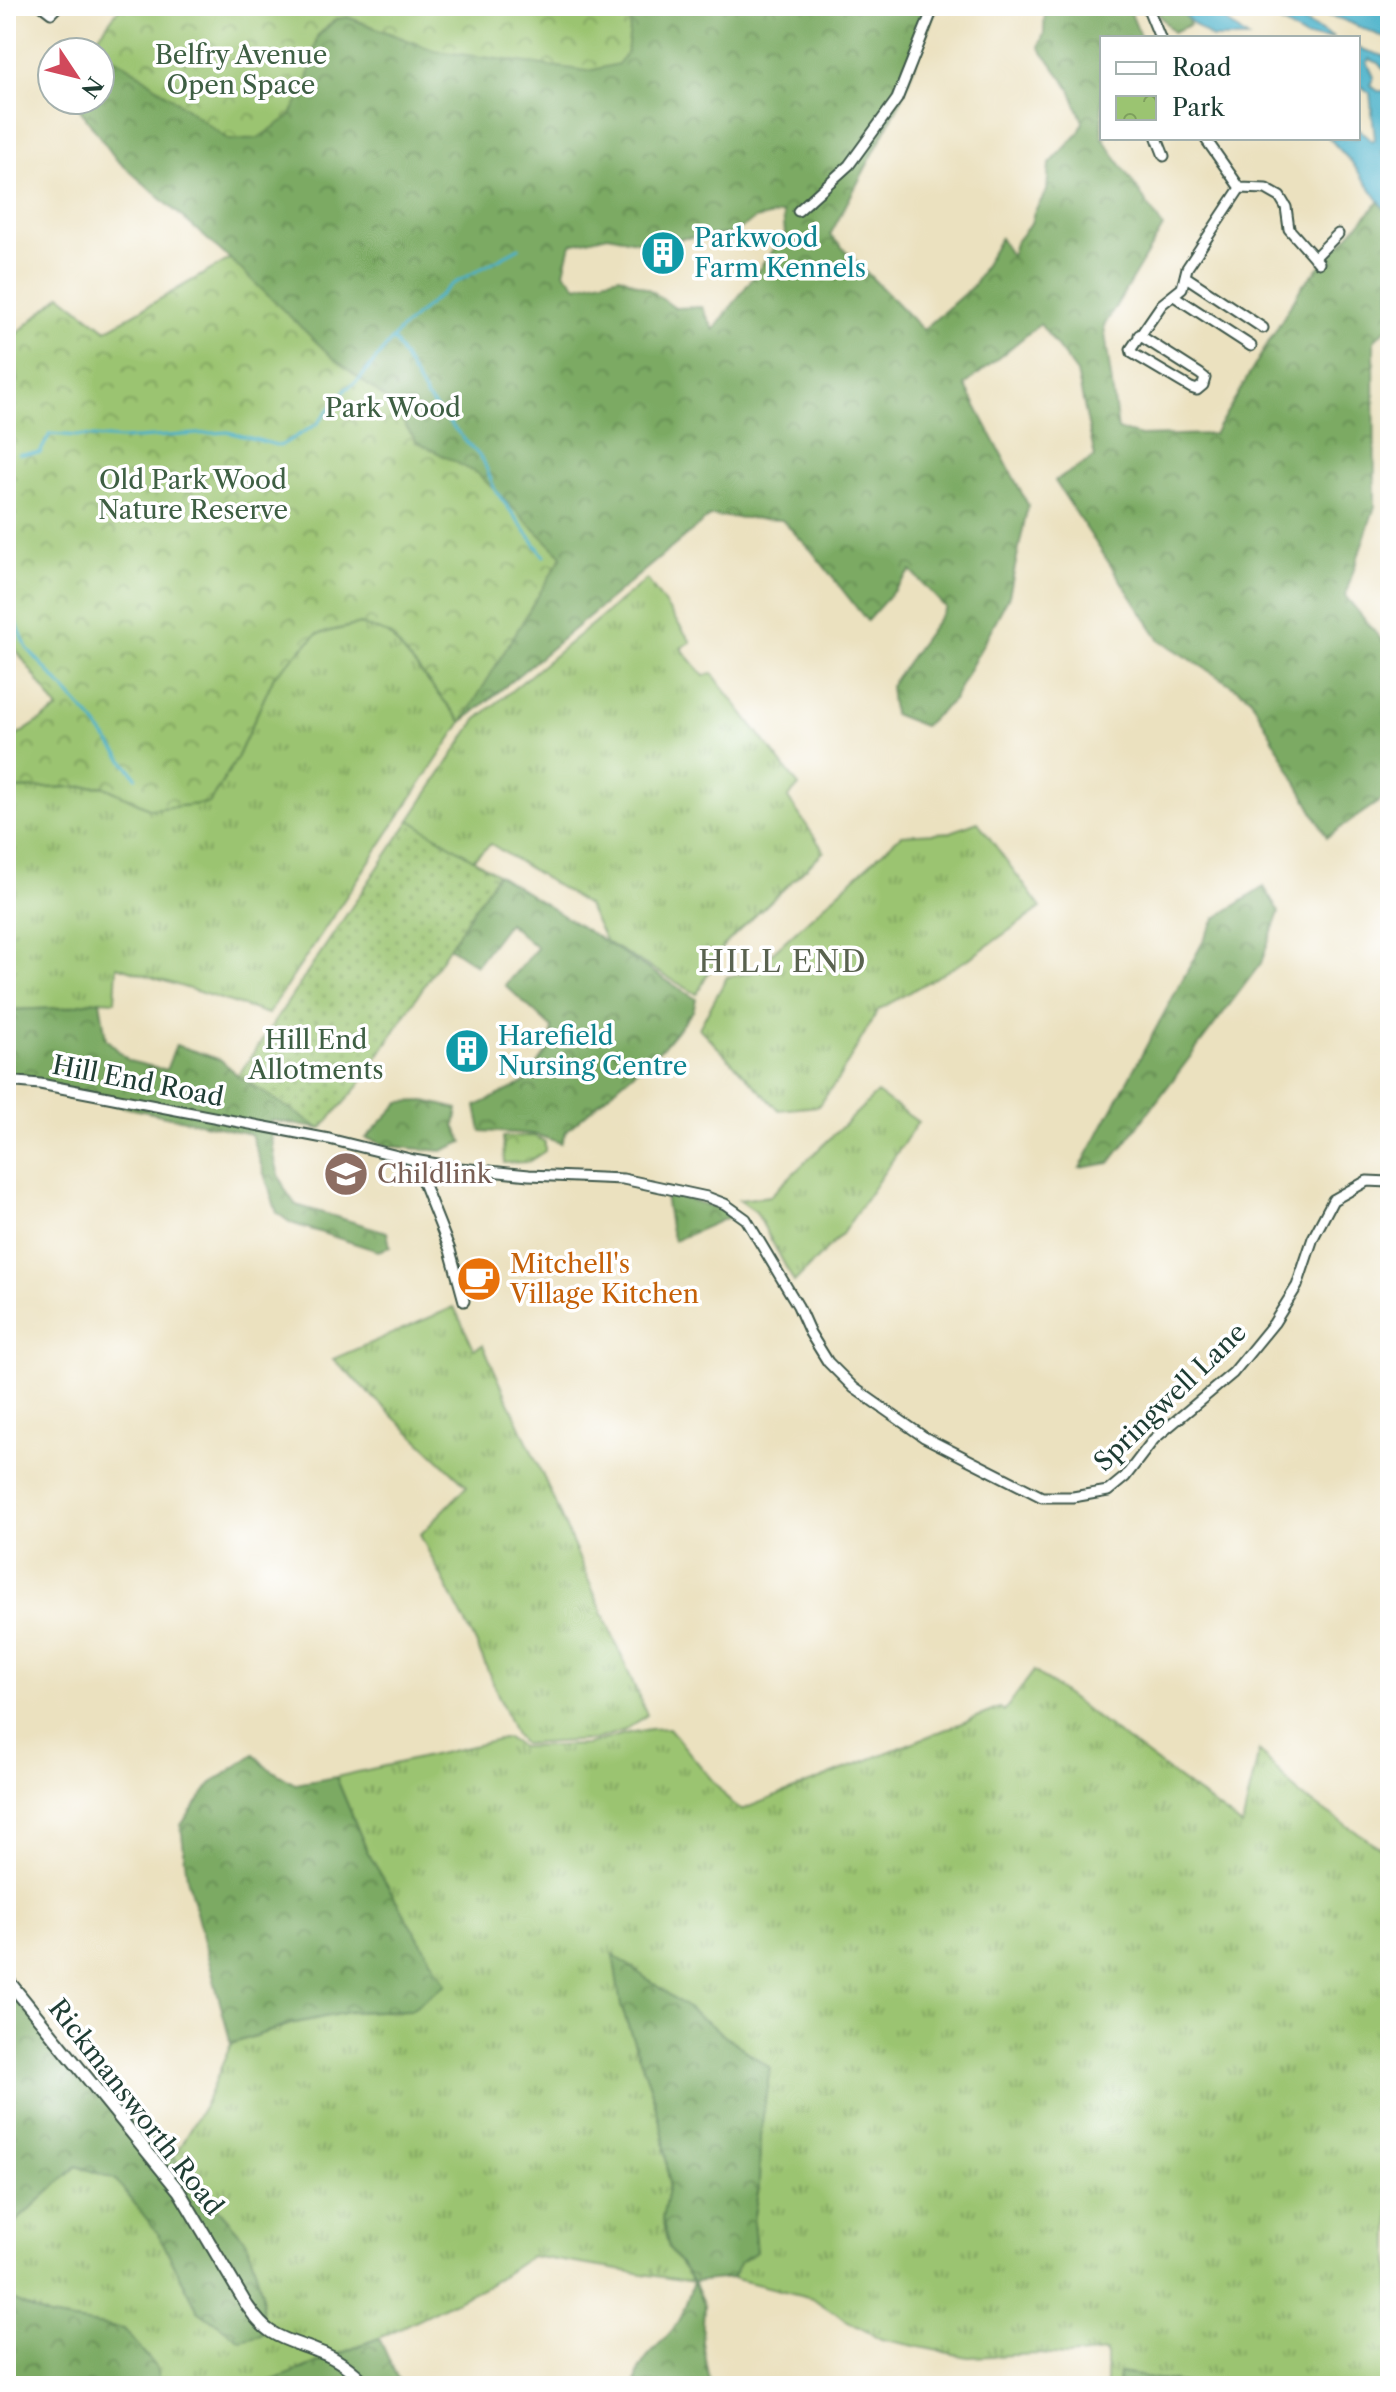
<svg xmlns="http://www.w3.org/2000/svg" width="1396" height="2392" viewBox="0 0 1396 2392" font-family="'Libre Caslon Text',serif">
<style>
.grass{fill:url(#grass-tufts);stroke:#5d8052;stroke-width:2}
.forest{fill:url(#forest-crowns);stroke:#4e744c;stroke-width:2;fill-rule:evenodd}
.park{fill:url(#park-crowns);stroke:#5d8052;stroke-width:2}
.garden{fill:url(#garden-dots);stroke:#5d8052;stroke-width:2}
.water{fill:#4ab1c9;stroke:#34777e;stroke-width:2}
.lines{fill:none;stroke-linecap:round;stroke-linejoin:round}
.stream{stroke:#4ab1c9;stroke-width:3}
.minor-casing{stroke:#3e5649;stroke-width:13}
.tertiary-casing{stroke:#3e5649;stroke-width:15}
.minor{stroke:#fff;stroke-width:9}
.tertiary{stroke:#fff;stroke-width:11}
.labels{text-anchor:middle;dominant-baseline:central;stroke-width:7;stroke-linejoin:round;paint-order:stroke}
.park-label{font-size:26px;fill:#3e5f43;stroke:#fff}
.culture-label{font-size:26px;fill:#0d838f;stroke:#fff;text-anchor:start}
.street-label{font-size:26px;fill:#1f3d34;stroke:#fff}
.education-label{font-size:26px;fill:#785e54;stroke:#fff;text-anchor:start}
.food-label{font-size:26px;fill:#c56008;stroke:#fff;text-anchor:start}
.quarter-label{font-size:30px;letter-spacing:2px;fill:#59624f;stroke:#fff}
</style>
<defs>
<pattern id="grass-tufts" width="24" height="20" patternUnits="userSpaceOnUse" patternTransform="scale(2)"><rect width="24" height="20" fill="#9bc471"/><path d="M3 7l-1-3M5 7V3M7 7l1-3M15 17l-1-3M17 17v-4M19 17l1-3" fill="none" stroke="#7ea05e"/></pattern>
<pattern id="forest-crowns" width="20" height="18" patternUnits="userSpaceOnUse" patternTransform="scale(2)"><rect width="20" height="18" fill="#7caa63"/><path d="M2 6a3 3 0 1 1 6 0M12 15a3 3 0 1 1 6 0" fill="none" stroke="#658c52"/></pattern>
<pattern id="park-crowns" width="20" height="18" patternUnits="userSpaceOnUse" patternTransform="scale(2)"><rect width="20" height="18" fill="#9bc471"/><path d="M2 6a3 3 0 1 1 6 0M12 15a3 3 0 1 1 6 0" fill="none" stroke="#7ea05e"/></pattern>
<pattern id="garden-dots" width="8" height="8" patternUnits="userSpaceOnUse" patternTransform="scale(2)"><rect width="8" height="8" fill="#9bc471"/><path d="M2 2h.1M6 6h.1" fill="none" stroke="#7ea05e" stroke-width="1.8" stroke-linecap="round"/></pattern>
</defs>
<rect width="100%" height="100%" fill="#fff"/>
<filter id="ink" filterUnits="userSpaceOnUse"><feTurbulence type="fractalNoise" baseFrequency=".0125" numOctaves="2"/><feDisplacementMap in="SourceGraphic" scale="16" xChannelSelector="R" yChannelSelector="G"/><feConvolveMatrix kernelMatrix="1 2 1 2 8 2 1 2 1" color-interpolation-filters="sRGB"/></filter>
<filter id="wash" filterUnits="userSpaceOnUse"><feTurbulence type="fractalNoise" baseFrequency=".006" numOctaves="4" result="noise"/><feDisplacementMap in="SourceGraphic" scale="32" xChannelSelector="R" yChannelSelector="G"/><feGaussianBlur stdDeviation="1.8" result="paint"/><feColorMatrix in="noise" values="0 0 0 0 0 0 0 0 0 0 0 0 0 0 0 0 0 1.4 0 .05"/><feComposite in="paint" operator="in"/></filter>
<g filter="url(#wash)">
<rect width="100%" height="100%" fill="#ebe1bf"/>
<path class="grass" d="M647,579l44,63 -10,6 23,28 8,-3 87,113 -11,12 36,53 -101,95 -26,48 -91,-52 -19,-37 -96,-61 -18,15 -63,-39 66,-100z
M360,624l29,10 73,88 -194,292 -151,-48 -2,35 -15,-1 -37,8 -57,2v-221l98,-3 47,23 122,-133 44,-42z
M978,822l63,86 -71,50 -92,52 -39,68 -21,28 -39,4 -80,-82 28,-51 23,-4 151,-138 50,-3z
M877,1093l41,29 -76,112 -48,48 -38,-70 -17,-12 31,-4z
M454,1307l20,42 9,-4 65,142 99,228 -22,15 -31,10 -71,4 -8,-9 -39,-92 -56,-108 47,-49 -134,-127z
M1034,1671l208,155 17,-75 41,44 90,59v532h-187l-84,-13 -1,13h-12v-34l-39,4 -29,-2 -70,3 -87,-18 -37,-20 -32,-21 -80,-20 8,-15 16,-12 -3,-30 6,-35 1,-50 -37,-102 -43,-30 -59,2 30,83 12,44 6,50 -7,37 7,28 24,34 -162,-26 -41,28 -111,54 -120,48h-99l-4,-19 -32,-37 -75,-13 -43,-20v-66l71,-65 38,13 43,54 40,77 64,24v-42l-15,-50 -74,-84 33,-56 25,-58 60,-20 57,-12 62,-2 -43,-159 -31,-74 171,-39 14,9 65,-2 42,-12 22,-4 19,-1 62,75 10,7 259,-102 4,3z"/>
<path class="forest" d="M632,6h305l-37,97 -70,132 93,95 51,-45 26,-47 11,18 4,-13 16,-20 3,-11 13,-21 2,-26 30,-32 4,-11 -13,-33 -31,-42 5,-14 1,-27h83l13,32h-39v100h3l-1,2 59,87 -59,99 14,104 23,6 73,-2 88,-148 77,-84 11,14v109l-16,15 1,166 -30,90 45,54v144l-63,43 -77,-140 -90,-57 -105,-159 40,-24 -18,-84 -37,-49 -75,61 63,120 -19,91 -56,104 -29,26 -31,-12 -3,-28 56,-78 -35,-37 -44,50 -56,-71 -29,-30 -72,-4 -248,206 -73,-88 -29,-10 -43,10 -43,42 -37,82 -28,45 -58,6 -48,-23 -97,3v-46l52,-34 -52,-74v-256l11,3 -6,-43 50,-44 45,35 124,-71 -114,-100 -43,-59h27v-48h-14l12,-15 13,20 19,10 99,73 29,-2 49,-53 10,-48 19,-18 11,-2 89,34 191,1zM783,213l2,21 -71,96 -12,-23 -27,1 -25,-18 -30,-14 -43,10 -13,-14 7,-28 37,-9 33,7 90,-8 24,-15z
M1152,6h30l8,19 -17,7z
M497,874l199,125 -3,12 -29,35 -98,85 -5,12 -27,-9 -53,-3 -5,-25 48,-23 27,-37 1,-18 -47,-43 32,-37 -29,-25 -32,42 -27,-18z
M1264,887l15,25 -18,51 -151,200 -30,5 136,-250z
M100,1000l6,39 23,22 37,9 10,-25 45,15 17,16 83,53 -51,-9c3,31 5,61 26,85l91,27 3,15 -12,4 -87,-28 -14,-10 -26,-79 -199,-42 -25,-16 -21,-2v-64l57,-2z
M425,1101l33,8 -3,17 8,16 -21,9 -54,-5 -22,-8 34,-36z
M665,1195l16,2 55,17 -62,27 -4,-13z
M254,1754l11,12 30,18 41,-7 31,74 79,133 -36,26 -62,2 -57,12 -60,20 -44,-167 -6,-52 30,-41z
M613,1954l157,114 -10,68 -1,50 -6,35 3,31 -16,11 -8,15 -39,4 11,24 -2,36 8,44h-74c0,-27 24,-39 37,-57 10,-14 15,-31 20,-47l-24,-34 -7,-29 7,-36 -6,-50 -12,-44 -30,-83z
M6,1988l91,105 55,40 95,109 15,50v43l-22,5 -42,-30 -40,-77 -43,-54 -38,-13 -71,65z
M6,2297l43,20 75,12 32,38 4,19h-154z
M379,2338l22,48h-142z
M1119,2373l84,13h-85z"/>
<path class="park" d="M121,6h511l1,1 -6,45 -9,12 -30,7 -152,-20 -88,-34 -12,2 -19,17 -10,49 -17,31 -32,22 -29,2 -99,-73 -19,-10 -13,-20z
M230,259l102,98 55,43 30,42 61,32 84,82 -100,166 -73,-88 -29,-10 -43,10 -43,42 -37,82 -28,45 -58,6 -48,-23 -97,3v-46l52,-34 -52,-74v-256l11,3 -6,-43 50,-44 45,35z
M534,1136l11,6v9l-17,11 -24,1 -1,-26z"/>
<path class="garden" d="M410,820l87,54 -139,213 -37,42 -83,-53z"/>
<path class="water" d="M1177,6h29l42,32h-36l-23,-18z
M1253,6h22l59,32h-28z
M1303,6h87v34l-49,-21 -35,-9z
M1358,48l32,10v19l-11,-14 -10,-4 -2,3 7,15 -4,8 8,6h6c12,16 4,44 -2,62l8,10v53l-38,-53 -23,-25h29v-10l14,13 3,-2 -5,-46 -12,-9z"/>
<g class="lines">
<path class="stream" d="M393,339l34,59 56,62 12,30 49,66
M19,454l21,-1 10,-19 72,5 106,-7 52,14 37,-22 29,-35 14,-10 39,-48 52,-46 68,-37
M6,597l21,51 66,73 43,56"/>
</g>
</g>
<g filter="url(#ink)">
<g class="lines">
<g class="minor-casing">
<path id="minor" d="M42,6l9,7 7,-7
M1147,6l13,32
M1157,138l7,18
M1205,138l35,50 26,1 14,8 6,10 3,22 30,34
M798,211l51,-46 48,-66 37,-93
M1314,258l24,-24
M1186,277l77,51
M1174,296l77,50
M1139,335l61,39 5,4 -2,7 -6,5 -6,-2 -59,-35 -1,-4 31,-45 20,-16 5,-20 53,-80
M6,1081l34,3 289,55 85,21 46,8 69,7 94,4 84,18 18,7 21,15 52,87 12,27 18,29 26,26 70,49 118,60h31l35,-6 17,-14 29,-38 79,-66 41,-50 23,-37 16,-48 20,-38 34,-19 23,1
M414,1160l36,90 14,51"/>
</g>
<g class="tertiary-casing">
<path id="tertiary" d="M6,1978l173,213 67,113c7,10 14,21 25,28 14,9 31,13 46,19 21,7 36,19 51,35"/>
</g>
<use href="#minor" class="minor"/>
<use href="#tertiary" class="tertiary"/>
</g>
</g>
<defs>
<g id="building-disc" transform="scale(2.3)"><circle r="9.5" fill="#0f9aa8" stroke="#fff"/><path d="M-4-6H4V6H1V3H-1V6H-4ZM-2.5-4.3h1.7v1.8h-1.7ZM.8-4.3h1.7v1.8H.8ZM-2.5-1h1.7V.8h-1.7ZM.8-1h1.7V.8H.8Z" fill="#fff"/></g>
<g id="school-disc" transform="scale(2.3)"><circle r="9.5" fill="#8d6e63" stroke="#fff"/><path d="M0-5L7-2L0 1L-7-2ZM-4 1L0 2.5L4 1V4Q0 6-4 4Z" fill="#fff"/></g>
<g id="cafe-disc" transform="scale(2.3)"><circle r="9.5" fill="#e8710a" stroke="#fff"/><path d="M-5.5-4.5H6V0H3Q3 3.5 0 3.5H-2.5Q-5.5 3.5-5.5 0ZM3-3.2v2h1.7v-2ZM-6 4.5H4V6H-6Z" fill="#fff"/></g>
</defs>
<g fill-rule="evenodd">
<use href="#building-disc" x="663" y="253"/>
<use href="#building-disc" x="467" y="1051"/>
<use href="#school-disc" x="346" y="1174"/>
<use href="#cafe-disc" x="479" y="1279"/>
</g>
<g class="labels">
<g class="park-label">
<text x="241" y="55">Belfry Avenue<tspan x="241" dy="30">Open Space</tspan></text>
<text x="393" y="408">Park Wood</text>
<text x="193" y="480">Old Park Wood<tspan x="193" dy="30">Nature Reserve</tspan></text>
<text x="316" y="1040">Hill End<tspan x="316" dy="30">Allotments</tspan></text>
</g>
<g class="culture-label">
<text x="694" y="238">Parkwood<tspan x="694" dy="30">Farm Kennels</tspan></text>
<text x="498" y="1036">Harefield<tspan x="498" dy="30">Nursing Centre</tspan></text>
</g>
<g class="street-label">
<text transform="translate(138 1081) rotate(11)">Hill End Road</text>
<text transform="translate(1170 1397) rotate(-44)">Springwell Lane</text>
<text transform="translate(136 2107) rotate(52)">Rickmansworth Road</text>
</g>
<g class="education-label">
<text x="377" y="1174">Childlink</text>
</g>
<g class="food-label">
<text x="510" y="1264">Mitchell's<tspan x="510" dy="30">Village Kitchen</tspan></text>
</g>
<g class="quarter-label">
<text x="783" y="961">HILL END</text>
</g>
</g>
<rect width="1396" height="2392" fill="none" stroke="#fff" stroke-width="32"/>
<rect x="1100" y="36" width="260" height="104" fill="#ffffff" stroke="#a5b1ae" stroke-width="2"/>
<rect x="1116" y="62" width="40" height="12" fill="#ffffff" stroke="#a5b1ae" stroke-width="2"/>
<text x="1172" y="76" font-size="24" fill="#1f3d34">Road</text>
<rect x="1116" y="96" width="40" height="24" fill="url(#park-crowns)" stroke="#a5b1ae" stroke-width="2"/>
<text x="1172" y="116" font-size="24" fill="#1f3d34">Park</text>
<g transform="translate(76 76) rotate(125)"><circle r="38" fill="#ffffff" stroke="#a5b1ae" stroke-width="2"/>
<path d="M0-6L14 30L0 20L-14 30Z" fill="#d1495b"/>
<text y="-12" font-size="22" font-weight="bold" text-anchor="middle" fill="#1f3d34">N</text>
</g>
</svg>
